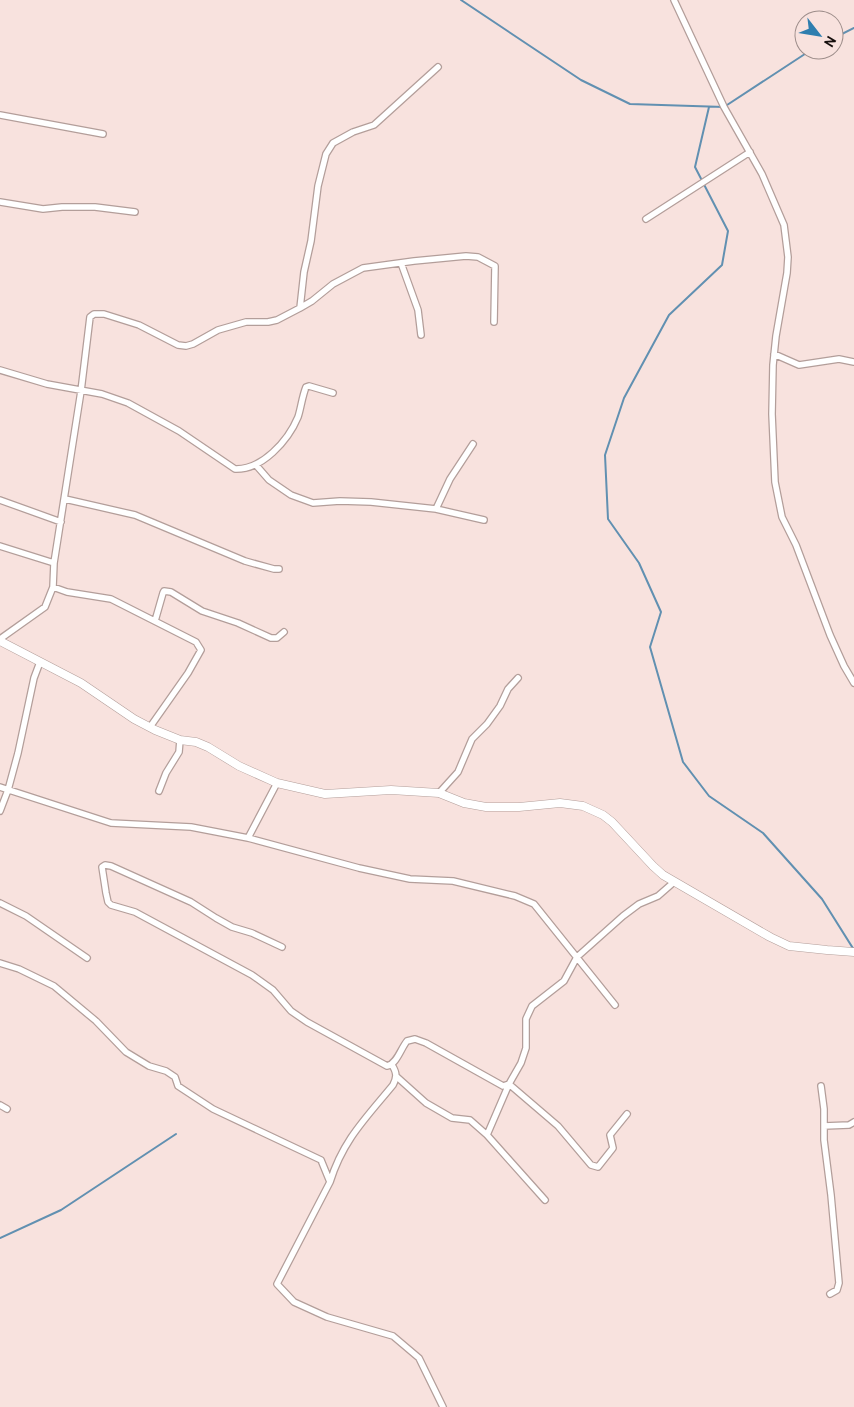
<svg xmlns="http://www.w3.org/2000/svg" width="854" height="1407" viewBox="0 0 854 1407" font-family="Overpass,sans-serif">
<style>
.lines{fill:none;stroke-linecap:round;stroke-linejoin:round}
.stream{stroke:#6190b1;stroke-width:2}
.street-casing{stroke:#b39e9a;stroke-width:8}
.secondary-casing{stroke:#b39e9a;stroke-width:9}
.street{stroke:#fff;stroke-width:5.5}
.secondary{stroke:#fff;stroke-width:8}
</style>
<rect width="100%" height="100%" fill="#f8e2de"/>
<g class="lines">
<path class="stream" d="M461,0l120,80 49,24 94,3 87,-57
M834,38l20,-10
M709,107l-14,60 33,64 -6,34 -53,50 -45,83 -19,57 3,64 31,44 22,49 -11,35 33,115 26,34 54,37 59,66 32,51
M0,1238l61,-28 115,-76"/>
<g class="street-casing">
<path id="street" d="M674,0l50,107 38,67 22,51 4,32 -1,16 -11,63 -3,29 -1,49 3,68 7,35 14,28 34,90 14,31 10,17
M438,67l-64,58 -21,7 -20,11 -7,11 -8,32 -7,55 -7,31 -4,36 12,-7 21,-17 30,-16 51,-7 52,-5 12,1 17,9 -1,56
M0,115l103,19
M0,202l43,7 19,-2h33l40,5
M646,219l104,-67
M401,263l17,47 3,25
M774,354l25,11 40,-6 15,3
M0,370l47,14 55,10 26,9 51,28 56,38c27,1 53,-28 63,-52 3,-9 4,-20 8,-30l3,-1 24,7
M256,465l13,15 22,15 22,8 27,-2 31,1 65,7 48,11
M65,499l70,16 110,46 29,8h5
M0,500l61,22
M436,509l14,-30 23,-35
M0,546l54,17
M53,587l14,5 44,7 85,43 5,8 -13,23 -38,54
M155,621l8,-28 1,-2 7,1 31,19 36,12 33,15h6l7,-6
M0,639l45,-32 8,-20 1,-24 27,-172 9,-74 4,-3h10l35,11 39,20 8,1 7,-2 25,-14 28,-8h22l9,-2 23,-12
M0,787l111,36 80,4 57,11 111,30 51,11 43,2 62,15 19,8 81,101
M159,791l7,-18 13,-21 1,-12
M439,793l19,-21 14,-33 15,-15 13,-18 8,-17 10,-11
M0,811l8,-21 10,-37 16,-75 6,-16
M248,838l29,-55
M0,903l26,13 61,42
M282,947l-30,-14 -20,-6 -16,-9 -25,-16 -80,-36 -6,-1 -3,2 4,26 2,9 3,3 24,7 117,63 21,15 18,21 16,11 80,44c10,-2 14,-18 20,-25l8,-2 11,4 77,43 6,-2 12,-21 5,-15v-29l6,-13 32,-25 13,-24 46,-41 16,-12 19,-8 16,-14
M0,963l19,6 35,17 42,35 30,31 23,14 17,5 9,6 3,9 35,23 108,51 9,22c13,-42 36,-64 63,-97 4,-8 4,-12 -1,-20
M397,1077l29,26 26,15 18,2 17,15
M821,1086l3,23v31l7,55 8,88 -2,7 -7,4
M0,1105l7,4
M824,1126l25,-1 5,-3
M330,1182l-53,102 17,18 33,15 66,19 26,22 24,49
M545,1200l-58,-65 22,-51 49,42 33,39 7,2 15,-19 -3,-13 17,-21"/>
</g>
<g class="secondary-casing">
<path id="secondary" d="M0,641l81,42 53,36 21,11 25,10 16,2 12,5 31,19 38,17 48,11 66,-4 48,3 25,10 22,4h33l41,-4 23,3 20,9 9,7 41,44 10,9 107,62 19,9 38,4 27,2"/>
</g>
<use href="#street" class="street"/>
<use href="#secondary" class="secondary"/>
</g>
<g transform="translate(819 35) rotate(121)"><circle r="24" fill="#f8e2de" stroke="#9d8d8a"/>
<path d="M0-4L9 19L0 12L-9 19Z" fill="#2e7eaf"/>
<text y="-8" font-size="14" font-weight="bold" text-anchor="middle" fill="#150e0c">N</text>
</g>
</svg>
